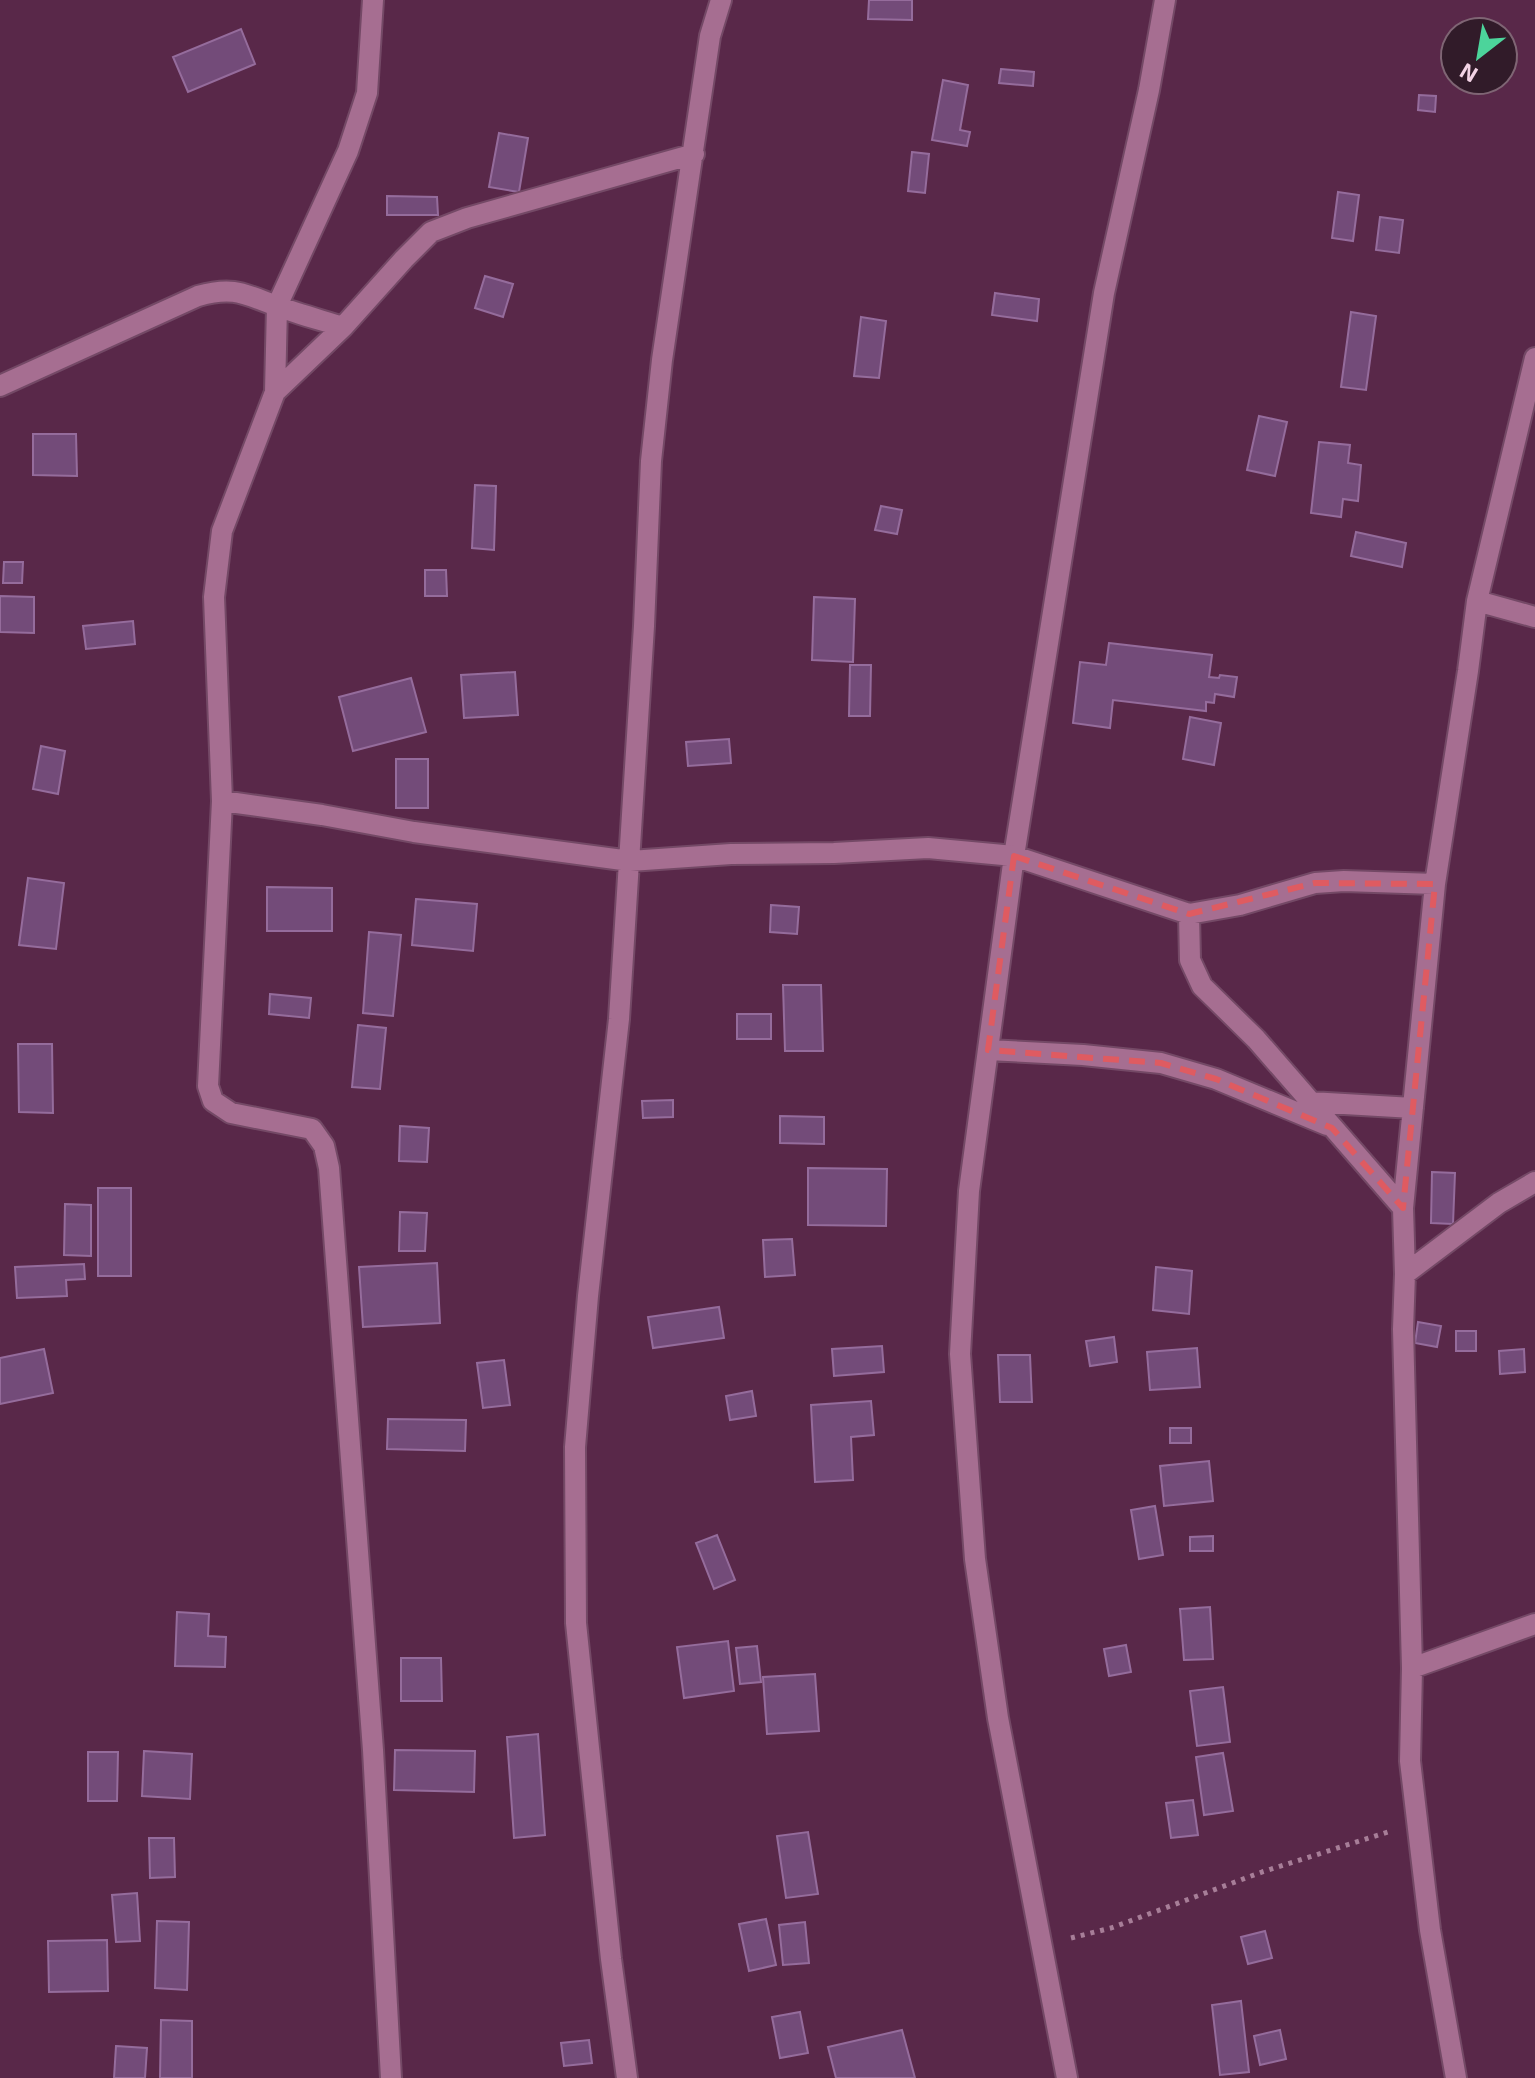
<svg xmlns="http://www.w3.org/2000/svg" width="1535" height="2078" viewBox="0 0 1535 2078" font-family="'Exo 2',sans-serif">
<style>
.building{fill:#734b79;stroke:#956c9c;stroke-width:2}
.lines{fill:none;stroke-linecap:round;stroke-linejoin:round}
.minor-casing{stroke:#744966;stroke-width:24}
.path{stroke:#a77e98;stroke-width:5;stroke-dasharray:4 6;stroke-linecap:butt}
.minor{stroke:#a66e91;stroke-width:20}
.marked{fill:none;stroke:#df5b61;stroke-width:6;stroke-dasharray:16 10;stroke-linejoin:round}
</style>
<rect width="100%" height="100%" fill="#592849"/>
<path class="building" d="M869,0h43v20l-44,-1z
M241,29l14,35 -67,28 -15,-35z
M1001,69l33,3 -1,14 -34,-3z
M943,80l25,5 -8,45 10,2 -3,14 -35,-6z
M1419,95l17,1 -1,16 -17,-2z
M499,133l29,5 -9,54 -30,-5z
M912,152l17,2 -4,39 -17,-2z
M1338,192l21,3 -6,46 -21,-3z
M387,196l50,1 1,18h-51z
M1380,217l23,3 -4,33 -23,-3z
M485,276l28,8 -10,33 -28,-9z
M995,293l44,6 -2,22 -45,-6z
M1351,312l25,4 -10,74 -25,-3z
M861,317l25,4 -7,57 -25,-2z
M1259,416l28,6 -12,54 -28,-6z
M33,434h43l1,42 -44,-1z
M1319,442l31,3 -2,18 13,2 -3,36 -15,-2 -2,18 -30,-4z
M475,485l21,1 -2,64 -22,-2z
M881,506l21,4 -5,24 -22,-4z
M1356,532l50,11 -4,24 -51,-11z
M4,562h19l-1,21h-19z
M425,570h21l1,26h-22z
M0,596l34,1v36l-34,-1z
M814,597l41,2 -2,63 -41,-2z
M133,621l2,23 -49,5 -3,-23z
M1109,643l103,12 -3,22 10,1 1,-3 17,2 -3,20 -19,-3 -1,9 -8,-1v9l-93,-11 -3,28 -37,-5 7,-61 26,3z
M850,665h21l-1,51h-21z
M515,672l3,43 -54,3 -3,-43z
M411,678l15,54 -73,19 -14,-54z
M1190,717l31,6 -7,42 -31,-6z
M729,739l2,24 -43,3 -2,-24z
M41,746l24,5 -7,43 -25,-5z
M396,759h32v49h-32z
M28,878l36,5 -8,66 -37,-4z
M267,887l65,1v43h-65z
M416,899l61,5 -4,47 -61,-6z
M771,905l28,2 -2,27 -27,-2z
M369,932l32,3 -8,81 -30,-3z
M783,985h38l2,66h-38z
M270,994l41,4 -2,20 -40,-4z
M737,1014h34v25h-34z
M358,1025l28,3 -6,61 -28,-2z
M18,1044h34l1,69 -34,-1z
M673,1100v17l-30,1 -1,-17z
M780,1116l44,1v27l-44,-1z
M400,1126l29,2 -2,34 -28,-1z
M808,1168l79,1 -1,57 -78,-1z
M1432,1172l23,1 -2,51 -22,-1z
M98,1188h33v88h-33z
M65,1204l26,1v51l-27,-1z
M400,1212l27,1 -2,38h-26z
M792,1239l3,36 -30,2 -2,-37z
M437,1263l3,60 -77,4 -4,-60z
M84,1264l1,15 -19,1 1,16 -50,2 -2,-31z
M1156,1267l36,4 -3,43 -36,-4z
M719,1307l5,31 -71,10 -5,-31z
M1418,1322l23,4 -4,21 -22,-4z
M1456,1331h20v20h-20z
M1114,1337l3,25 -27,4 -4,-25z
M882,1346l2,26 -50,4 -2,-27z
M1197,1348l3,39 -50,3 -3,-38z
M44,1349l9,44 -53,11v-46z
M1524,1349l1,23 -25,2 -1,-23z
M998,1355h32l2,47h-32z
M504,1360l6,45 -27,3 -6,-45z
M752,1391l4,25 -26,4 -4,-24z
M871,1401l3,34 -23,2 2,43 -38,2 -4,-77z
M388,1419l78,1 -1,31 -78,-2z
M1170,1428h21v15h-21z
M1209,1461l4,40 -49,5 -4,-40z
M1155,1506l8,49 -24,4 -8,-49z
M717,1535l18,45 -21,9 -18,-46z
M1213,1536v15h-23v-14z
M1210,1607l3,52 -29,1 -4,-51z
M177,1612l32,2 -1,22 18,1 -1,30 -50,-1z
M728,1641l6,50 -50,7 -7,-51z
M1126,1645l5,27 -22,4 -5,-27z
M757,1646l4,36 -21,2 -4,-36z
M401,1658h40l1,43h-41z
M815,1674l4,57 -52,3 -4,-57z
M1223,1687l7,55 -33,4 -7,-55z
M538,1734l7,101 -31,3 -7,-101z
M395,1750l80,1 -1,41 -80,-2z
M144,1751l48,3 -2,45 -48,-3z
M88,1752h30l-1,49h-29z
M1223,1753l10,58 -29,4 -8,-58z
M1193,1800l5,35 -27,3 -5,-35z
M808,1832l10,62 -32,4 -9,-62z
M149,1838h25l1,39 -25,1z
M137,1893l3,48 -24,1 -4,-47z
M766,1919l10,46 -27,6 -10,-47z
M157,1921l32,1 -2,68 -32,-2z
M805,1922l4,41 -26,2 -4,-40z
M1265,1931l7,27 -24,6 -7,-27z
M107,1940l1,51 -59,1 -1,-51z
M1241,2001l8,71 -29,3 -8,-70z
M800,2012l8,41 -28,5 -8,-41z
M161,2020l31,1v57h-32z
M902,2030l13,48h-79l-8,-31z
M1280,2030l6,29 -26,6 -6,-29z
M589,2040l3,23 -28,3 -3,-23z
M116,2046l31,2 -2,30h-31z"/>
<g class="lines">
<g class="minor-casing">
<path id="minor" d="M373,0l-6,93 -19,58 -71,155 -2,86 -53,139 -8,66 8,204 -14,285 5,15 18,12 81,16 12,17 5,22 44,582 18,328
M0,386l198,-90c36,-10 46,-2 79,10 21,8 44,14 66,21
M275,392l68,-65 61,-68 27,-27 36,-14 227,-64
M1477,601l58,16
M222,801l100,14 92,17 216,29 101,-7 103,-1 94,-5 86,8 175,58 51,-9 75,-22 29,-2 91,3
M1189,914l1,46 12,26 54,53 147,169
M988,1050l95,5 78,8 55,16 111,46
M1310,1102l103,6
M1405,1274l94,-71 36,-21
M1412,1668l123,-44
M627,2078l-16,-119 -35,-336 -1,-176 13,-151 31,-277 25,-393 7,-165 11,-101 48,-324 11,-36
M1067,2078l-69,-360 -23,-159 -15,-205 9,-163 45,-335 90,-563 45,-203 16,-90
M1456,2078l-26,-148 -20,-169 2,-93 -9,-339 2,-55 -2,-66 32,-324 33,-213 9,-70 58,-243"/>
</g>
<path class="path" d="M1071,1938l40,-10 151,-56 129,-41"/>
<use href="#minor" class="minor"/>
</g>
<path class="marked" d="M1014,856l175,58 126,-31 120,1 -32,324 -71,-80 -116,-49 -55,-16 -173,-13z"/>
<g transform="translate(1479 56) rotate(211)"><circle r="38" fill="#311b29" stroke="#7f6574" stroke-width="2"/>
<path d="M0-6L14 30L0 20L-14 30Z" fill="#4cd49b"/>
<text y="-12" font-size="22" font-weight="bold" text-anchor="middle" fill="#f3d3e5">N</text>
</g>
</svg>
